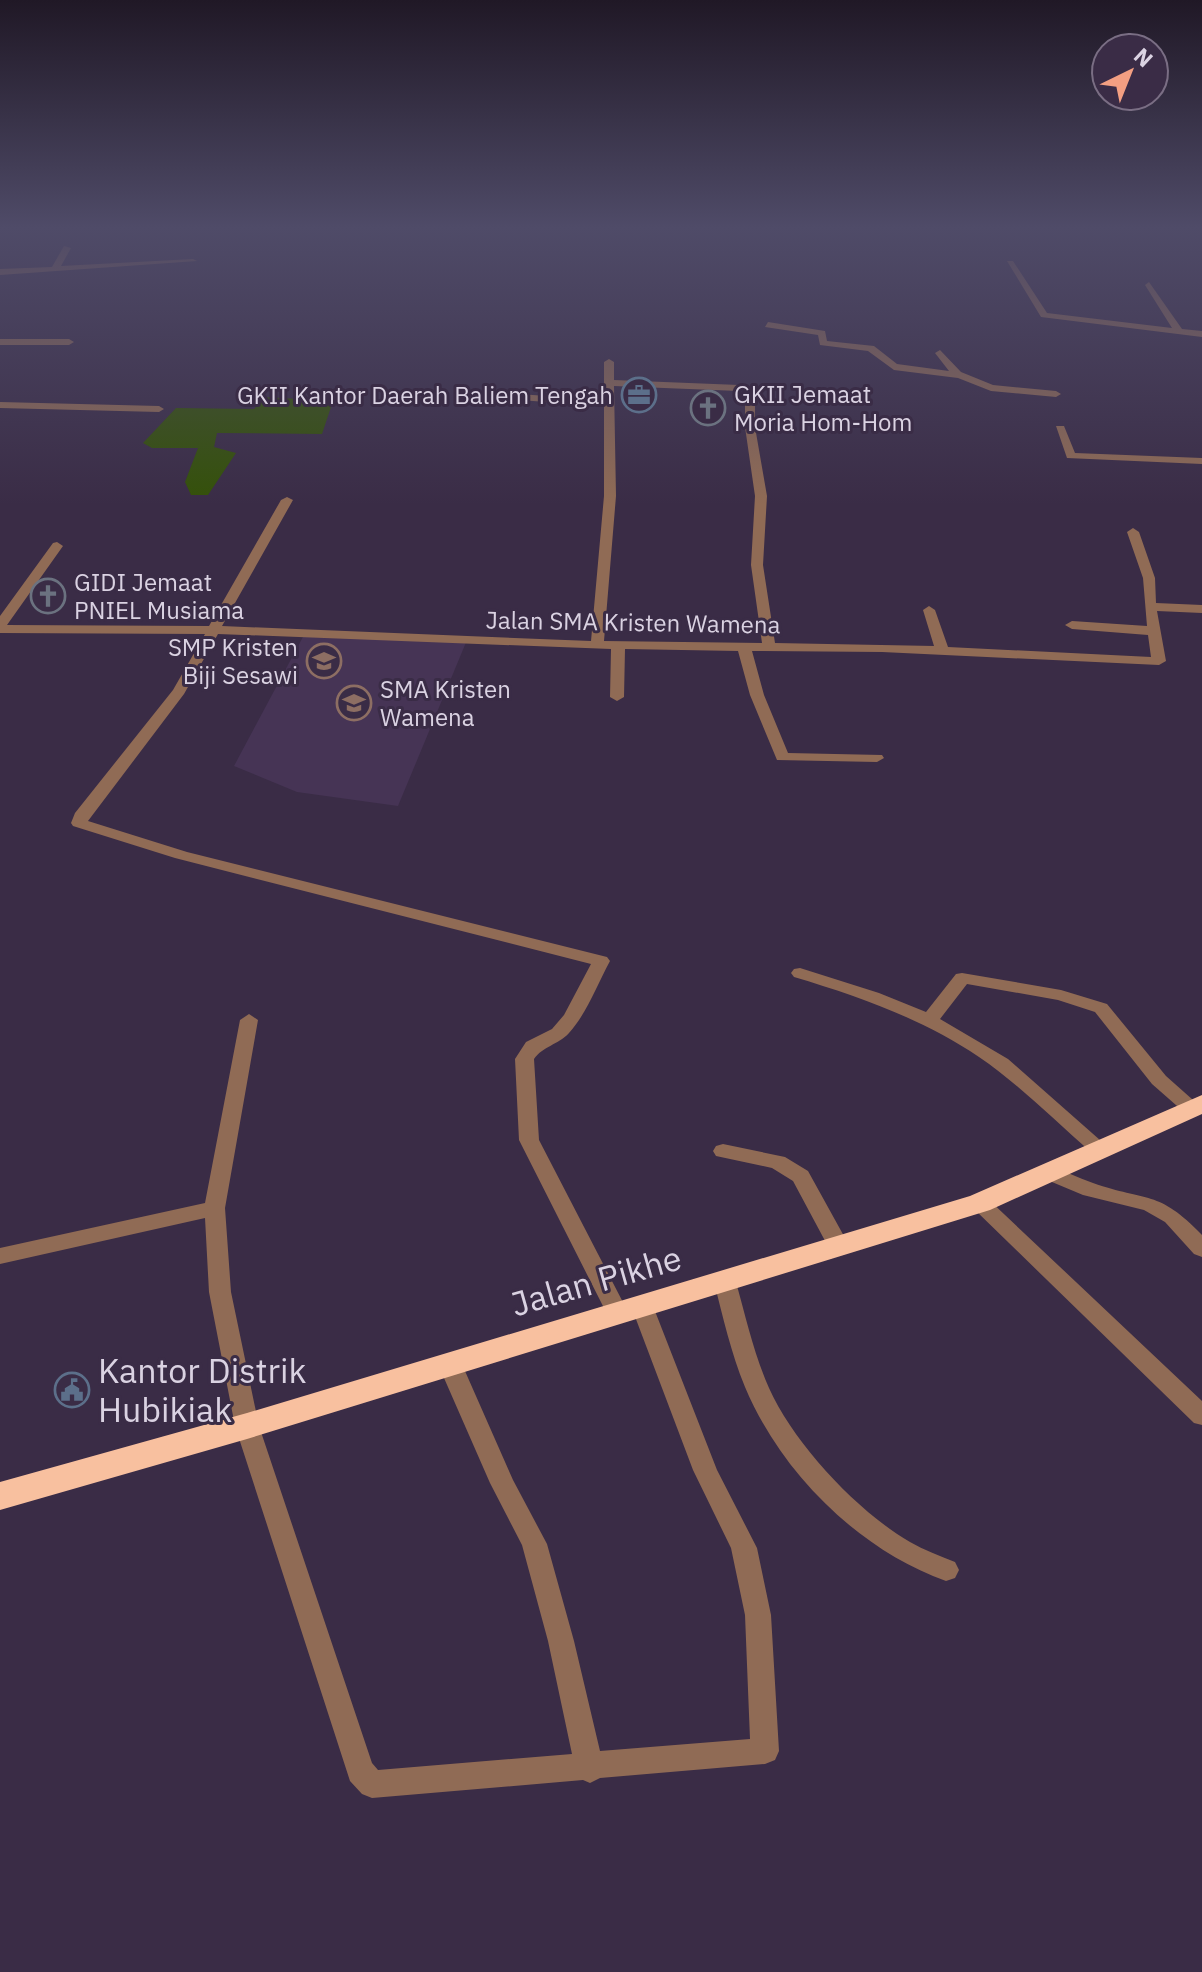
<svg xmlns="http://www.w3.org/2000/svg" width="1202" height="1972" viewBox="0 0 1202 1972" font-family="'IBM Plex Sans',sans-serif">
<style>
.built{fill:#463455}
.green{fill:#345108}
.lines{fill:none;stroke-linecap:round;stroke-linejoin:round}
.minor{fill:#906b55;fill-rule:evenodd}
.highway{fill:#f8c09f;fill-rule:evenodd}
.labels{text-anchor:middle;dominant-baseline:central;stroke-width:6;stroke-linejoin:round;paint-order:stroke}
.far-poi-label{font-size:24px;fill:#dad2e2;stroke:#3a2c46;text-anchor:start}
.far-street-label{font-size:24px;fill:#dad2e2;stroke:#3a2c46}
.near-street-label{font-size:34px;fill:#dad2e2;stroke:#3a2c46}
.near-poi-label{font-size:34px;fill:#dad2e2;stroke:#3a2c46;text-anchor:start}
</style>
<rect width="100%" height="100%" fill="#3a2c46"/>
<path class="built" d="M304,635l163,5 -69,166 -101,-14 -63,-26z"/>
<path class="green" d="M265,397l68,4 -11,33 -105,-1 -3,14 22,6 -28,42h-17l-6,-13 13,-34h-46l-9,-5 33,-35 78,1z"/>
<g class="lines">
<path class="minor" d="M64,246l7,2 -10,18 132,-7 4,2 -197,14v-6l52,-2z
M1007,261h6l34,52 125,15 -27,-43 4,-3 33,47 20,2v6l-161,-20z
M768,322l57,9 2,10 47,5 23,18 52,7 -14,-18 5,-3 21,22 32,13 63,6 5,3 -5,3 -65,-6 -33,-13 -64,-8 -26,-19 -48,-6 -2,-10 -53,-8z
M0,339h69l5,3 -5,3h-69z
M609,359l5,3v18l125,5 5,3 -5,3 -125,-5 2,110 -12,145 158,2 -11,-78 4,-69 -10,-69v-33l5,-3 5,3v33l12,69 -4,69 12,78 159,3 -11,-36 6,-4 6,4 13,37 203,10 -3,-22 -76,-6 -7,-4 7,-4 75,5 -4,-48 -16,-46 6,-4 6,4 16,46 1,25 46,2v8l-45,-2 9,50 -7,4 -277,-13 -130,-1 12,44 24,58 94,2 2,3 -7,4 -100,-2 -27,-65 -12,-44 -113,-2 -1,48 -7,4 -7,-4 1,-48 -393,-15 -34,60 -96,127 99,31 420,105 3,4c-13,24 -23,52 -41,72 -11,12 -26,13 -35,26l5,81 89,172 -3,6 -8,2 -8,-2 -3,-6 -87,-172 -4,-81 11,-17 26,-13 12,-14 27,-51 -416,-106 -102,-32 -2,-3 4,-10 98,-123 32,-56 -205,-1v-17l53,-73 4,-1 6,4 -56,79 202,1 72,-126 6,-3 6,3 -71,126 369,15 13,-145v-90l-98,-7 -5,-3 5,-3 98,7v-38z
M0,402l159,4 5,3 -5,3 -159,-4z
M1056,426h8l11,27 127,5v6l-135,-6z
M800,968l79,25 47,19 30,-38 6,-1 99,17 46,14 59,72 36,32 -3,5h-14l-33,-29 -57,-72 -37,-12 -91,-16 -27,35 68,40 101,89 -3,5h-14c-37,-32 -72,-68 -113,-96 -56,-38 -121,-61 -185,-80l-3,-4 3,-4z
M249,1014l9,6 -33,188 6,84 28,134 113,337 6,7 194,-16 -24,-113 -26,-96 -32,-62 -53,-121 4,-6 8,-3 8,3 4,6 52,118 34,64 27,97 26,110 150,-12 -5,-124 -14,-67 -38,-78 -62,-164 3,-6 8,-2 8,2 3,6 64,164 40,78 14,67 8,136 -4,9 -10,4 -165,14 -10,5 -7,-3 -211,18 -10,-4 -12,-13 -115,-355 -26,-134 -4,-74 -205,46v-16l205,-45 35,-183z
M723,1144l62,13 23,14 42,76 -3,5 -8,3 -8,-3 -38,-71 -21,-13 -56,-12 -3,-5 3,-5z
M1047,1165c16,5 31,13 46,18 54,19 65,6 109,52v22l-8,-3 -29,-32 -21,-12 -61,-15 -43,-18 -3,-5 3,-5z
M980,1196l7,2 215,203v24l-8,-2 -221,-215 -3,-5 3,-5z
M725,1274l8,2 3,6c10,36 18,72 33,106 25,56 89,124 141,154 14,8 30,14 45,20l4,8 -4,8 -9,3c-87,-31 -165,-108 -201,-194 -14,-34 -22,-70 -31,-105l3,-6z"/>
<path class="highway" d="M1202,1095v19l-212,96 -743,229 -247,71v-28l247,-69 723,-217z"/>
</g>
<linearGradient id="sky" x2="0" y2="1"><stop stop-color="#201826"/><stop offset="0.45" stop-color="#4f4b68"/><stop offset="1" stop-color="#4f4b68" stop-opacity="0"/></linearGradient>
<rect width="1202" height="505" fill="url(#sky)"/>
<defs>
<g id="office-ring" transform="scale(1.8)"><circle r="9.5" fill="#3a2c46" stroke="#5c6f8a" stroke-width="1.5"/><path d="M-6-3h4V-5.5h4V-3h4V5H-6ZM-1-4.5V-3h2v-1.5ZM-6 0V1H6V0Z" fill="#5c6f8a"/></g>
<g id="church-ring" transform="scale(1.8)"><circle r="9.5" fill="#3a2c46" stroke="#6b7280" stroke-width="1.5"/><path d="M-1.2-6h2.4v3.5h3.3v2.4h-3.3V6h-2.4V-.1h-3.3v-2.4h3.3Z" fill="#6b7280"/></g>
<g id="school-ring" transform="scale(1.8)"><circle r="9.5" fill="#3a2c46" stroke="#8d6e63" stroke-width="1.5"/><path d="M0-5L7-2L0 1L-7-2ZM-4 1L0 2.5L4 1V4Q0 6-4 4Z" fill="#8d6e63"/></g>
<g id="civic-ring" transform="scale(1.8)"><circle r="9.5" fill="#3a2c46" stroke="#5c6f8a" stroke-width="1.5"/><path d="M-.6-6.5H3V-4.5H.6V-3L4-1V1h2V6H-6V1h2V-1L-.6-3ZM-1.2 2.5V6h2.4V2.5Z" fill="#5c6f8a"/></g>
</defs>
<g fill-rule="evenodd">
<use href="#office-ring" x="639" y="395"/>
<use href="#church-ring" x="708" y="408"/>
<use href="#church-ring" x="48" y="596"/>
<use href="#school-ring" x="324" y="661"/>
<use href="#school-ring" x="354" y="703"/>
<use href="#civic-ring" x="72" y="1390"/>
</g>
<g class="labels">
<g class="far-poi-label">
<text x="734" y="394">GKII Jemaat<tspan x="734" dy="28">Moria Hom-Hom</tspan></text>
<text x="613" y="395" text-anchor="end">GKII Kantor Daerah Baliem Tengah</text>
<text x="74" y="582">GIDI Jemaat<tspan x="74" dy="28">PNIEL Musiama</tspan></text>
<text x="298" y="647" text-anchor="end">SMP Kristen<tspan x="298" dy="28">Biji Sesawi</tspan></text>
<text x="380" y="689">SMA Kristen<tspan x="380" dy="28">Wamena</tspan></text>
</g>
<g class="far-street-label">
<text transform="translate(633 622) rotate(1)">Jalan SMA Kristen Wamena</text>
</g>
<g class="near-street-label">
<text transform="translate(596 1280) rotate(-16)">Jalan Pikhe</text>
</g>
<g class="near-poi-label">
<text x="98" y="1370">Kantor Distrik<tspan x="98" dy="39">Hubikiak</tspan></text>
</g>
</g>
<g transform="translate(1130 72) rotate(43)"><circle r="38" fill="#3a2c46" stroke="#7a6e84" stroke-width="2"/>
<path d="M0-6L14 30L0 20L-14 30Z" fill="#f39f82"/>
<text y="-12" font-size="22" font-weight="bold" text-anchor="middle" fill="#dad2e2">N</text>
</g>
</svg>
